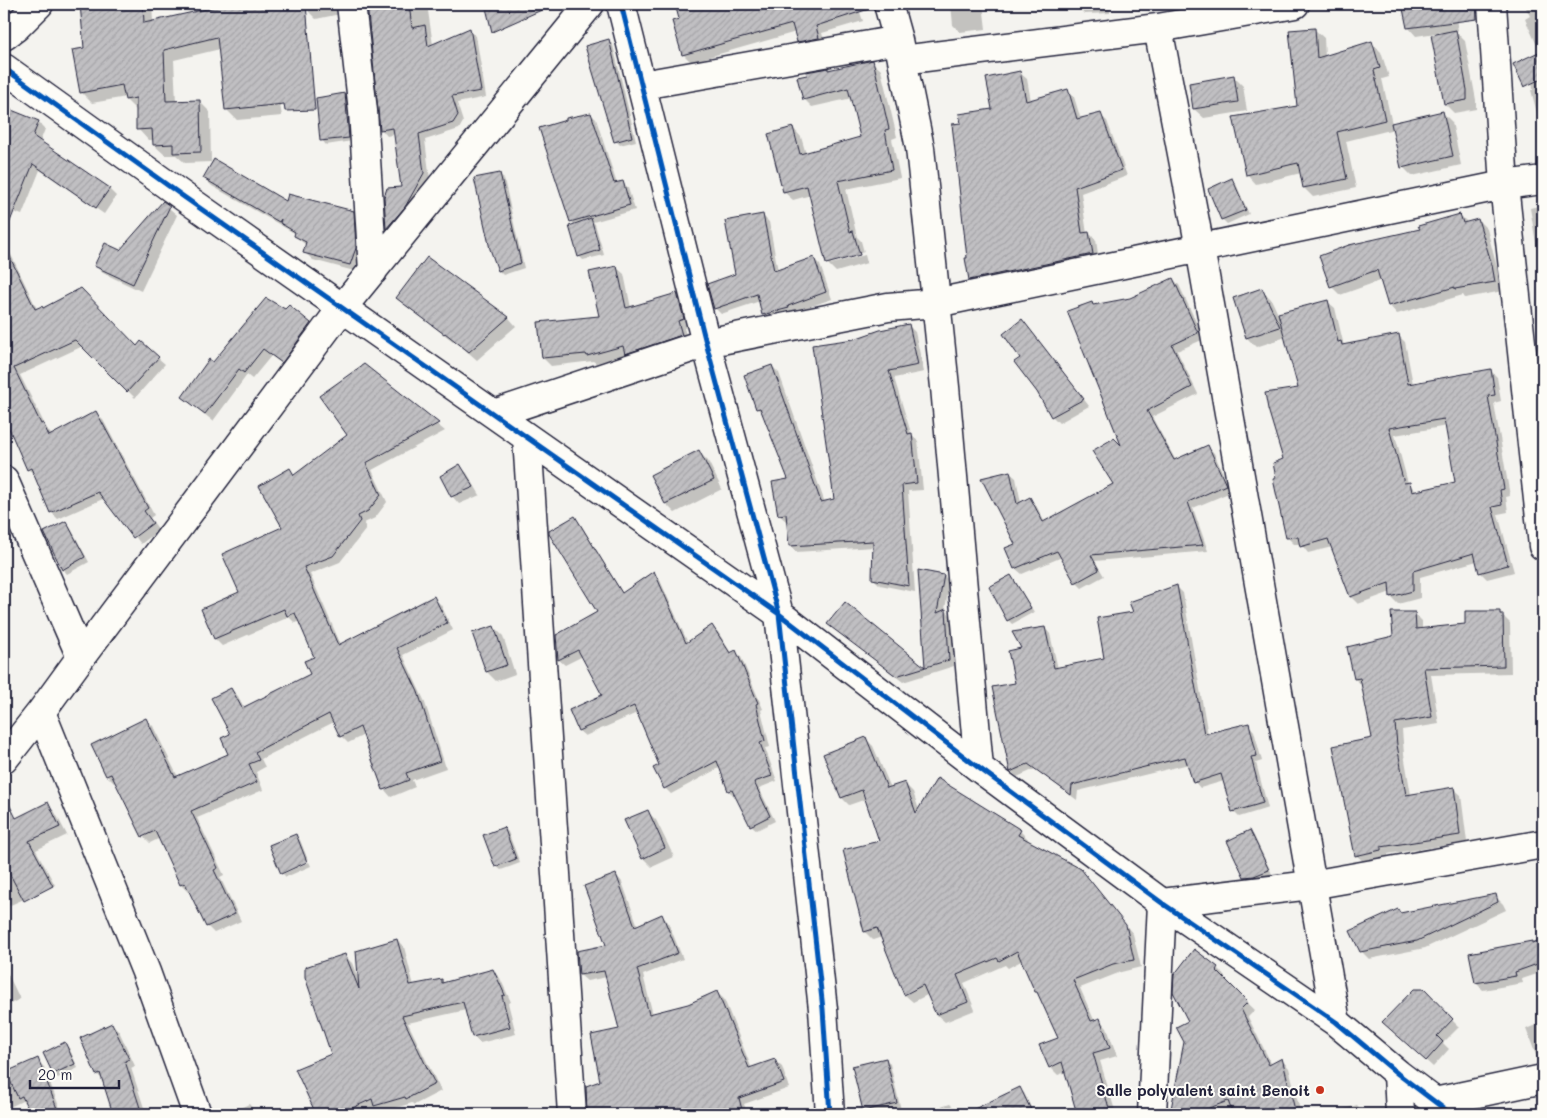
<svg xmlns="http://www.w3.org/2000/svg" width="1547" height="1118" viewBox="0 0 1547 1118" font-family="Mali,sans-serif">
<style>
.shadow{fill:#0003;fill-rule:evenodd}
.building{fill:url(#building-hatch);stroke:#22223b;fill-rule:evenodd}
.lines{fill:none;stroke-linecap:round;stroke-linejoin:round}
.minor-casing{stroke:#22223b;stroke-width:31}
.major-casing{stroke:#22223b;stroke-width:31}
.minor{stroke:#fdfcf7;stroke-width:28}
.major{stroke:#fdfcf7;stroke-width:28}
.cycleway-casing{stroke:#fdfcf7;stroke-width:8}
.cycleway{stroke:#0057b8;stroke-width:5}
.poi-dot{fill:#c8321e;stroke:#fdfcf7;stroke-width:2}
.labels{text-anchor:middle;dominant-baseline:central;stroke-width:4;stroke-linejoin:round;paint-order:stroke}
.poi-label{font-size:15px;font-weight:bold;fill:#22223b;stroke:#fdfcf7;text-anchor:end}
</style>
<defs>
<pattern id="building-hatch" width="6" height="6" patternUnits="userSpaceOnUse" patternTransform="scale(1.25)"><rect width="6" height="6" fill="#c0bfc2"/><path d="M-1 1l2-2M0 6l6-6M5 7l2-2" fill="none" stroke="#a5a4a8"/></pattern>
</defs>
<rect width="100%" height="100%" fill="#f4f3ef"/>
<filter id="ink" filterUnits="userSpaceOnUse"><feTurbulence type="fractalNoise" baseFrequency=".02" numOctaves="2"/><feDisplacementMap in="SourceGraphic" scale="10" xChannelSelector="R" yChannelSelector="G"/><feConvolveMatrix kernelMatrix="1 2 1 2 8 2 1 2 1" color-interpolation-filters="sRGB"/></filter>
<g filter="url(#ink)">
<path class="shadow" d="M82,4h70l1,18 87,-18h15l8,8 19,104 -45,4 -11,-11 -6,-60 -46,11 2,42 23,-1 11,11 1,50 -26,1 -9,-8h-11l-11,-10v-5h-6l-10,-11 -1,-18 -11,-11v-3l-34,6 -11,-11 4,-43z
M308,4h31l1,10 -24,5 -7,-7z
M368,4h59l6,41 36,-15 7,6 10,61 -29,6 6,19 -4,7 -34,11 5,40 -37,55 -6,-6 -2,-32 18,-9 -8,-54 -8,2 -6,-7z
M676,4h181l6,17 -41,12 3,12 -19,3 -8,-7 -2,-9 -105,30 -7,-7 -10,-33 7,-2z
M951,4h32l3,25 -26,3 -7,-7z
M1077,4h33v9l-26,1 -6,-7z
M1403,4h50l5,26 -3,1 10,10 11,59v9l-22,4 -9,-9 -3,-72 -26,4 -8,-9z
M1535,4h8v132l-12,-46h2l-3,-33 10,-5 -15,-33 5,-3 -4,-8z
M1314,29l10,9 1,19 47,-14 9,9 8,25 -7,2 10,45 51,-11 9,9 9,43 -49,11 -9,-9 -9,-38 -48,12 10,47 -43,9 -9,-9 -3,-15 -45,11 -9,-10 51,-67z
M609,41l4,4 23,96 -16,4 -4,-4z
M872,62l9,8 16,67 -5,2 8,39 -54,11 11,48 4,4 3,11 -33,9v3l34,-9 2,8 -31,9 -9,-9 -16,-68 -18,5 -9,-8 -15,-57 24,-7 8,9 5,17 56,-16 -10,-40 -40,9 -8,-8 25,-28z
M1020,73l7,6 4,22 36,-11 7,7 7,23 19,-5 7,6 20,55 -46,17 6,41 2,-1 7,7 3,21 -122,25 -6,-7 -3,-20 -6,-135 31,-14z
M1234,77l9,9 4,25 -43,7 -10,-9 -3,-25z
M345,95l4,4 3,42 -26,4 -4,-5z
M4,108l34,14 7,7 -5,13 69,47 7,7 -12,18 -64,-44 -18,45 -18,-7z
M591,114l5,5 21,65 6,-2 5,6 7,22 -42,12 2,2 9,31 -21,5 -4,-4 -4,-31 -4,-4z
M500,174l4,5 20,89 -21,7 -4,-4z
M204,178l83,25 66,9 8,8 3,37 -6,15 -45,-12 -9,-8 3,-6 -12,-10 1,-2 -84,-48z
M1232,180l4,4 13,30 -22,10 -4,-4 -13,-30z
M163,203l14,12 -36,76 -38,-18 -8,-7 25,-14z
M1543,205v68l-4,-5 -2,-19 -7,-41z
M1460,215l8,8 10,-3 9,9 16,62 -38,7 -2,-3 -66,19 -8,-9 -7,-25 -42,15 -9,-9 90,-56z
M763,216l6,6 9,49 35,-13 7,7 12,34 -62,21 -7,-6 -3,-13 -39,13 -6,-6 21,-33z
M4,240l33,69h7l93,39 21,10 7,6 -30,34 -52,-52 -63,29 26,52 6,9 44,-23 7,7 51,95 -4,3 9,12 -18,14 -36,-46 -47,21 -7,-7 -15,-36 -8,-7 -13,-32 -11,-24v-40l2,-1 -2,-4z
M427,258l82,60 7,8 -39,34 -23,-20 -1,1 -47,-35 -9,-8z
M616,267l8,7 7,34 46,-13 8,7 6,24 -7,2 4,14 -54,19 -7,-7 -31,9 -3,-2 -42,5 -8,-8 -3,-35 61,-6z
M1173,279l6,6 25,54 -27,12 21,43 -46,23 24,44 32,-14 6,6 17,39 -38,16 15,43 -113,10 9,15 -22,12 -6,-6 -14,-25 -40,17 -7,-6 2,-24 -8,-72 7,6 5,25 9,-4 6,6 9,18 70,-38 9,-35 -32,-147 2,3 36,-7z
M1262,290l9,9 7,15 50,-12 7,6 9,38 54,-11 7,7 8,42 77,-14 7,7 4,24 -7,2 16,93 -4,1 2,15 -10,2 16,58 -27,7 -7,-7 -3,-11 -57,16v21l-22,6 -7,-7v-5l-33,12 -7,-7 -19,-50 -24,6 -7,-9h-7l-7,-7 -9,-58 7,-19 14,-71 -13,-52 -30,10 -9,-9zM1447,426l9,56 -39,10 -9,-9 -13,-48z
M289,307l29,24 -28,38 -19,-13 -19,23 -5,-4 -34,46 -30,-24 30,-34 72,-52z
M908,325l7,7 9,40 -30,6 18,58 6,5 5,49 -15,1 7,101 -35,-7 -7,-7 1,-31 -78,5 -6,-7 -2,-24h-2l-7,-6 11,-35 -26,-65 -7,-7 15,-42 7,7 46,130 10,-3 19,-160z
M1029,328l60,78 -30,17 -7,-7 -14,-25 -16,-33z
M364,365l81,66 -73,39 15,32 -12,16 -11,5 2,6 -26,33 -30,12 31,71 93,-47 7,7 12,25 -50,25 21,45 22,68 -34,12 3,7 -24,10 -7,-8 -20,-54 -16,8 -7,-7 -7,-14 -73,37 4,8 -9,5 7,18 -66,28 27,57 -4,2 21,44 -27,12 -7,-7 -17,-35 -2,1 -7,-7 -21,-47 -10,5 -7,-7 -27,-54 -2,1 -7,-7 -14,-31 53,-26 7,7 25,51 51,-23 2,-20v-45l7,7 6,13 68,-35 4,-17 -16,-36 -5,2 -6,-6 -67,29 -7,-7 -12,-29 38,-17 43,-65 6,-58 6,6 53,-41z
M699,452l9,9 14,28 -47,24 -9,-9 -14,-29z
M460,466l7,7 13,22 -21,9 -7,-8z
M575,518l5,5 43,71 30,-21 6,5 29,65 24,-16 6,5 13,21 5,-2 5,6 22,52 -2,1 9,37 -5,1 12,33 -18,7 16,33 -18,9 -6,-5 -14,-29h-3l-5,-5 -8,-24 -50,27 -6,-6 -4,-22 -24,-53 -52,23 -6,-5 -9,-20 34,-15 -21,-40 -18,9 -6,-5 -2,-25 42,-22z
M65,523l5,4 19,35 -22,12 -4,-5z
M920,571l24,5 6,6 -5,27 6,7 3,50 -51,16 -75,-58 17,-20 81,65z
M1011,577l4,4 19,31 -22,12 -4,-4z
M1177,587l6,6 25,142 41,-10 5,6 8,30 -6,2 12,45 -29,9 -6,-6 -9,-30 -24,7 -5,-6 -6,-18 -111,27 -1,9 -42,-31 -18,8 -6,-6 6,-87 6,-35 22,-21 5,6 8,35 47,-10 29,-46z
M1499,612l11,11 1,50 -80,2 8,49 -37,6 2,24 7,41 42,-7 8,7 6,47 -79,12v3l-24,5 -8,-7 18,-117 -11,-52 -8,-7 59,-66 8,8v9l45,-5z
M494,627l9,9 12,38 -19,7 -9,-9z
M866,739l7,7 18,42 14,-4 8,8 6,18 101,21 8,8 -1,2 53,29 53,64 8,33 -20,5 -41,16 15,34 5,-2 7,8 10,28 -17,5 16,53h-38l-12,-42 -8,3 -8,-8 9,-29 -36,-78 -15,8 -3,-3 -41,18 11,27 -30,12 -8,-7 -8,-21 -16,8 -8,-7 -23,-58 -9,3 -8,-8 -20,-81 36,-9 -15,-43 -17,6 -7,-7z
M47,804l8,8 12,23 -31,15 19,35 -51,23v-83z
M647,811l9,9 18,37 -22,10 -9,-9z
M504,828l4,4 12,31 -19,7 -5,-4z
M1250,831l4,5 18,38 -13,6 -9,1 -5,-4z
M296,836l4,4 8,20 -26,12z
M309,862l2,4 -25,11 -3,-3z
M616,875l6,7 16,44 24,-10 6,6 15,37 -40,16 10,40 35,-10 29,-12 7,6 28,70 23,-8 7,6 7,21 -45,16 3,10h-33l-7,-23 -49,17 1,6h-71l-1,-28 14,-4 20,-52 -14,-53 -20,4 -7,-6 28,-29z
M1495,896l8,8 3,6 -81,38 -56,11 -8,-8 37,-41 4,4z
M397,940l7,7 10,39 27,-6 3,3 49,-12 7,7 11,24 -3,1 8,31 -36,9 -7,-7 -7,-26 -58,13 33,68 -27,14 -2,-2 -36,11h-59l-20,-45 36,-14 12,-99 7,7 7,18z
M1543,940v32l-21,7 1,4 -40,7 -7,-7 57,-39z
M1194,951l23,17 8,8 -2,3 32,31 -7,7 24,48 10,-5 7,8 12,46h-67l-1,-5 -13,5h-48l17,-92z
M4,966l16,33 -16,8z
M1423,991l36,36 -16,16 6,6 -16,18 -43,-39z
M1543,1022v45l-4,-4 -13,-34z
M112,1024l7,7 16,35 -4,2 15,46h-32l-10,-33 -7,-7z
M64,1044l5,4 9,20 -20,10 -4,-4 -10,-20z
M886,1059l4,5 12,50h-24v-1l-10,1 -4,-3 -10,-44z
M37,1060l7,7 18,47h-31l-4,-11 -5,-2 -18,9v-36z
M1019,1089l5,4 10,21h-30l-7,-14z
M249,1104l8,10h-30z
M950,1104l4,4 2,6h-36z
M1357,1105l8,9h-37z"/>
<path class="building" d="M80,4h63l1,19 85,-19h77l9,106 -30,1 -1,-7 -59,6 -8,-73 -53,13 2,51 34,-1 1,52 -28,1v-9l-20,1 -1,-16 -16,1v-32l-11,2 -3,-15 -42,8 -8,-43 12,-2z
M367,4h42l3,24 13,-3 3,21 42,-18 11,63 -29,5 6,19 -5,8 -34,11 5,39 -19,34 -19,22 -2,-32 3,-9 14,-1 -8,-59 -13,2z
M485,4h70l-63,28z
M675,4h194v5l-53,17 3,12 -22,4 -5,-18 -110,31 -10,-34 7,-2z
M1402,4h74l1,15 -70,9z
M1315,28l2,30 55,-17 8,27 -6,2 11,50 -48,12 10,47 -44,9 -5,-25 -52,12 -13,-58 64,-11 -8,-76z
M1456,30l11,60v10l-23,4 -13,-69z
M609,39l23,98 -18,5 -29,-96z
M1543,50v28l-19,9 -11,-23z
M873,60l16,69 -4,1 7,40 -54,11 12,51 3,-1 7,24 -34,9 -19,-78 -24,6 -15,-58 25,-7 7,27 60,-17 -12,-49 -45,12 -6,-23 10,-2 -1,-3 22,-4v2z
M1020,71l6,30 42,-12 9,30 24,-6 21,57 -47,17 7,46 7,-1 4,22 -124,26 -4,-22h2l-15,-134 9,-1 -2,-9 33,-5 -6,-31z
M1234,75l4,27 -45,7 -4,-26z
M345,93l4,45 -29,3 -4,-43z
M4,107l35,14 -6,15 77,52 -14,20 -63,-44 -28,70h-1z
M1443,111l10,45 -52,12 -10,-45z
M591,113l23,70 9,-2 7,24 -60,17 -31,-94 27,-8v-2z
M214,159l72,42 2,-7 66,17 2,37 -6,17 -47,-12 3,-11 -12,-6 1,-4 -15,-9 1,-4 -2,3 -76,-44z
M500,173l21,90 -23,8 -8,-22 -16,-71z
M1232,178l14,32 -25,10 -13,-31z
M163,201l7,5 -37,78 -39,-18 11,-23 15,7z
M763,214l11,57 40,-14 12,35 -38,14 1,2 -27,7 -5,-21 -43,15 -7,-25 28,-10 -10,-53z
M1460,214l3,9 15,-4 14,46 3,17 -40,7v-2l-67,19 -11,-36 -47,17 -11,-31 30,-11 71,-16 -2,-3z
M591,218l9,32 -22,7 -9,-31z
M4,245l31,64 7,-3 1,2 38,-20 56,58 4,-5 18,16 -32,35 -52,-52 -61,28 27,56 2,-1 6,13 47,-25 52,97 -4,3 9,12 -20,15 -35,-46 -48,21 -19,-45 -4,2 -23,-53z
M427,257l82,60 -40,35 -24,-19 -1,1 -48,-36z
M617,266l9,42 51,-15 7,26 -6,2 4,14 -57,19 -2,-8 -36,10 -1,-2 -44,4 -4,-36 61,-6 -10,-44z
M1173,278l25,55 -26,12 20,42 -45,24 27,49 34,-15 18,40 -38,17 15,43 -112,10 8,15 -24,13 -18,-32 -43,18 -9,-21 10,-4 -34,-66 29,-7 7,33 13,-7 13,25 70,-38 -21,-33 22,-13 7,7 -54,-134 25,-9 1,3 37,-7z
M1262,288l18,39 -34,11 -13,-40z
M266,298l19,11 4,-4 22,18 -29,40 -19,-14 -19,24 -5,-4 -34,45 -23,-17 27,-38 4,3z
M1328,300l10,42 3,-1 1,4 57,-11 9,50 83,-15 4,26 -7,1 16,93 -4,1 2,15 -10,2 16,58 -29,8 -5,-20 -61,18v20l-23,6 -1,-14 -39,14 -22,-58 -28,8 -2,-10 -12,1 -13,-59 3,-1 -3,-15 10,-4 -15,-50 -3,-16 33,-5 -20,-75zM1444,419l11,63 -43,10 -2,-10 -6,1 -15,-55z
M1022,319l62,80 -33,18 -14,-25 -23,-30 6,-4 -17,-24z
M909,324l9,41 -29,6 19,63 4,-1 5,50 -15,2 7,101 -37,-7 1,-38 -84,5 -3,-32 -8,1 -6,-33 16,-3 -28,-71 -4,1 -12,-34 28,-10 49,137 13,-3 -22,-154 42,-6 26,-9z
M364,364l75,59 -73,40 15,32 -13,16 -10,5 2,5 -27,35 -29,11 34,78 96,-49 13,27 -50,25 21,44 22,69 -34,12 3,7 -26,10 -23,-63 -20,10 -11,-23 -74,38 4,8 -10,4 8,18 -66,29 27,57 -4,2 21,44 -29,13 -21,-44 -5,2 -25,-54 -13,6 -31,-63 -5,2 -15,-31 55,-27 29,59 53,-23 -7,-16 9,-4 -19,-36 20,-10 11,20 68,-34 -6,-13 10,-4 -19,-44 -8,3 -3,-7 -70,30 -13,-30 38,-17 -17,-38 60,-27 -23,-41 31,-18 4,7 53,-40 -28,-39z
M699,450l15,30 -49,24 -15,-29z
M460,464l14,23 -23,10 -11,-21z
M575,516l47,77 32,-22 32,72 26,-18 18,28 6,-3 22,53 -2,1 9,37 -5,2 12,33 -18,6 16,34 -20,10 -18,-36 -4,1 -11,-30 -53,28 -11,-21 6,-3 -25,-59 -56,25 -9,-21 33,-15 -24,-45 -20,10 -2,-25 41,-23 -48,-78v-3z
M66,521l19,36 -23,13 -18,-38z
M918,570l26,5 -7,38 9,-4 3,51 -53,16 -69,-52 18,-22 80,65z
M1011,575l20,33 -24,13 -18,-34z
M1177,585l27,149 45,-11 8,33 -6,1 12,46 -31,9 -11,-38 -28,9 -8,-26 -113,28 -1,10 -43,-31 -18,8 -18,-85 23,-4 -7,-32 13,-3 -9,-16 33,-5 9,41 50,-10 -7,-40 36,-6 -4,-10z
M1465,611h35v3h3l1,52 -80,2 8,49 -37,6 2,22 9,50 48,-8 6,48 -79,12v3l-26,6 -22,-110 39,-8 -12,-60 -6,1 -7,-32 46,-11 -2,-24h24l1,17 49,-5z
M494,626l13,39 -21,7 -14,-39z
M866,737l21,51 18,-6 11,31 21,-35 84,52 -3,5 63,34 45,56 8,35 -21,4 -40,16 18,41 9,-3 10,30 -17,5 16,55 -20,6h-12l-15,-52 -13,6 -10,-23 19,-7 -21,-46h-2l-18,-41 -18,10 -2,-3 -40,17 11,27 -32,13 -13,-30 -19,10 -27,-67 -13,4 -21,-82 36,-9 -17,-51 -21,8 -18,-44z
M4,794l12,24 32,-16 12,25 -31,14 24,45 -29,15 -20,-38z
M648,810l17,38 -23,11 -18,-39z
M504,827l12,32 -21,8 -12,-32z
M1250,830l19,40 -15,6 -10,1 -17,-36z
M296,834l11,28 -26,12 -12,-29z
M616,874l19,52 27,-12 16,39 -41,16 12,45 39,-10 29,-13 32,77 26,-9 9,23 -45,16 4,16h-156l-1,-28 14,-5 -9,-46 28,-6 -15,-58 -25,4 -2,-24 29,-6 -22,-59z
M1496,894l2,8 -81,39 -57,11 -10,-21 48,-22 2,4z
M397,939l13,46 32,-6v4l51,-14 12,26 -3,1 8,31 -38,10 -9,-35 -61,14 33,68 -29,15 -1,-2 -31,9 -2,-7 -33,15h-23l-21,-45 36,-15 -26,-77v-10l40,-13 14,35 -3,-38z
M1543,939v23l-28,10 1,4 -41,7 -6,-30 63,-12v2z
M1194,949l24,18 -2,3 32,32 -7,7 28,56 13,-7 14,56h-63l-5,-13 -35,13h-23l14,-72 -8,-15 12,-6 -15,-29 1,-17z
M1414,989h10l29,30 -16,17 6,6 -17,19 -44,-39z
M112,1023l17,36 -4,2 17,53h-29l-13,-41 -4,2 -16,-37z
M65,1042l10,22 -22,10 -10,-21z
M38,1058l21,56h-29l-8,-18 -4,2 -12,-26z
M886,1058l11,45 -34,8 -11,-45z
M1020,1087l13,27h-69z"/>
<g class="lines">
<g class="minor-casing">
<path id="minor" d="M351,4l12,107 10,160
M621,4l85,339 73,271 44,395 7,105
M888,4l10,36 22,108 25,239 34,381
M1492,4l12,181 39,361
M1158,28l42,220 136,774
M902,60l256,-32 137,-24
M4,68l180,129 595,417 200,154 183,135 174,119 62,52 53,40
M642,85l256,-45
M494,414l212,-71 182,-36 48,-4 568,-118 39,-5
M527,438l45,676
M4,480l77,177
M41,712l105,260 51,142
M4,759l37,-47 40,-55 261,-349 248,-304
M1398,1074l2,40
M1435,1102l108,-23
M1152,1114l10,-211 149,-18 232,-41"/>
</g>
<g class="major-casing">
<path id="major" d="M4,36l12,-9 23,-23"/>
</g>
<use href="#minor" class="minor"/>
<use href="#major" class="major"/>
<g class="cycleway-casing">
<path id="cycleway" d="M621,4l85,339 73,271 44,395 7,105
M4,68l180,129 595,417 200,154 183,135 174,119 62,52 53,40"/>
</g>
<use href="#cycleway" class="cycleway"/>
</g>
</g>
<circle class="poi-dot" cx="1320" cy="1090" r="5"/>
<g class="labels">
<g class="poi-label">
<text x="1310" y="1090">Salle polyvalent saint Benoit</text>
</g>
</g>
<rect width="1547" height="1118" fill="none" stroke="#fdfcf7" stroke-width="20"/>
<rect x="10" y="10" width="1527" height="1098" fill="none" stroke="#22223b" stroke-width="2" filter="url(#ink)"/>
<path d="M30 1080v8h89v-8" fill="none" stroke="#22223b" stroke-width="2.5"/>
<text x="38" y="1080" font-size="15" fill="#22223b" stroke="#fdfcf7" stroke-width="4" paint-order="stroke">20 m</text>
</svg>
